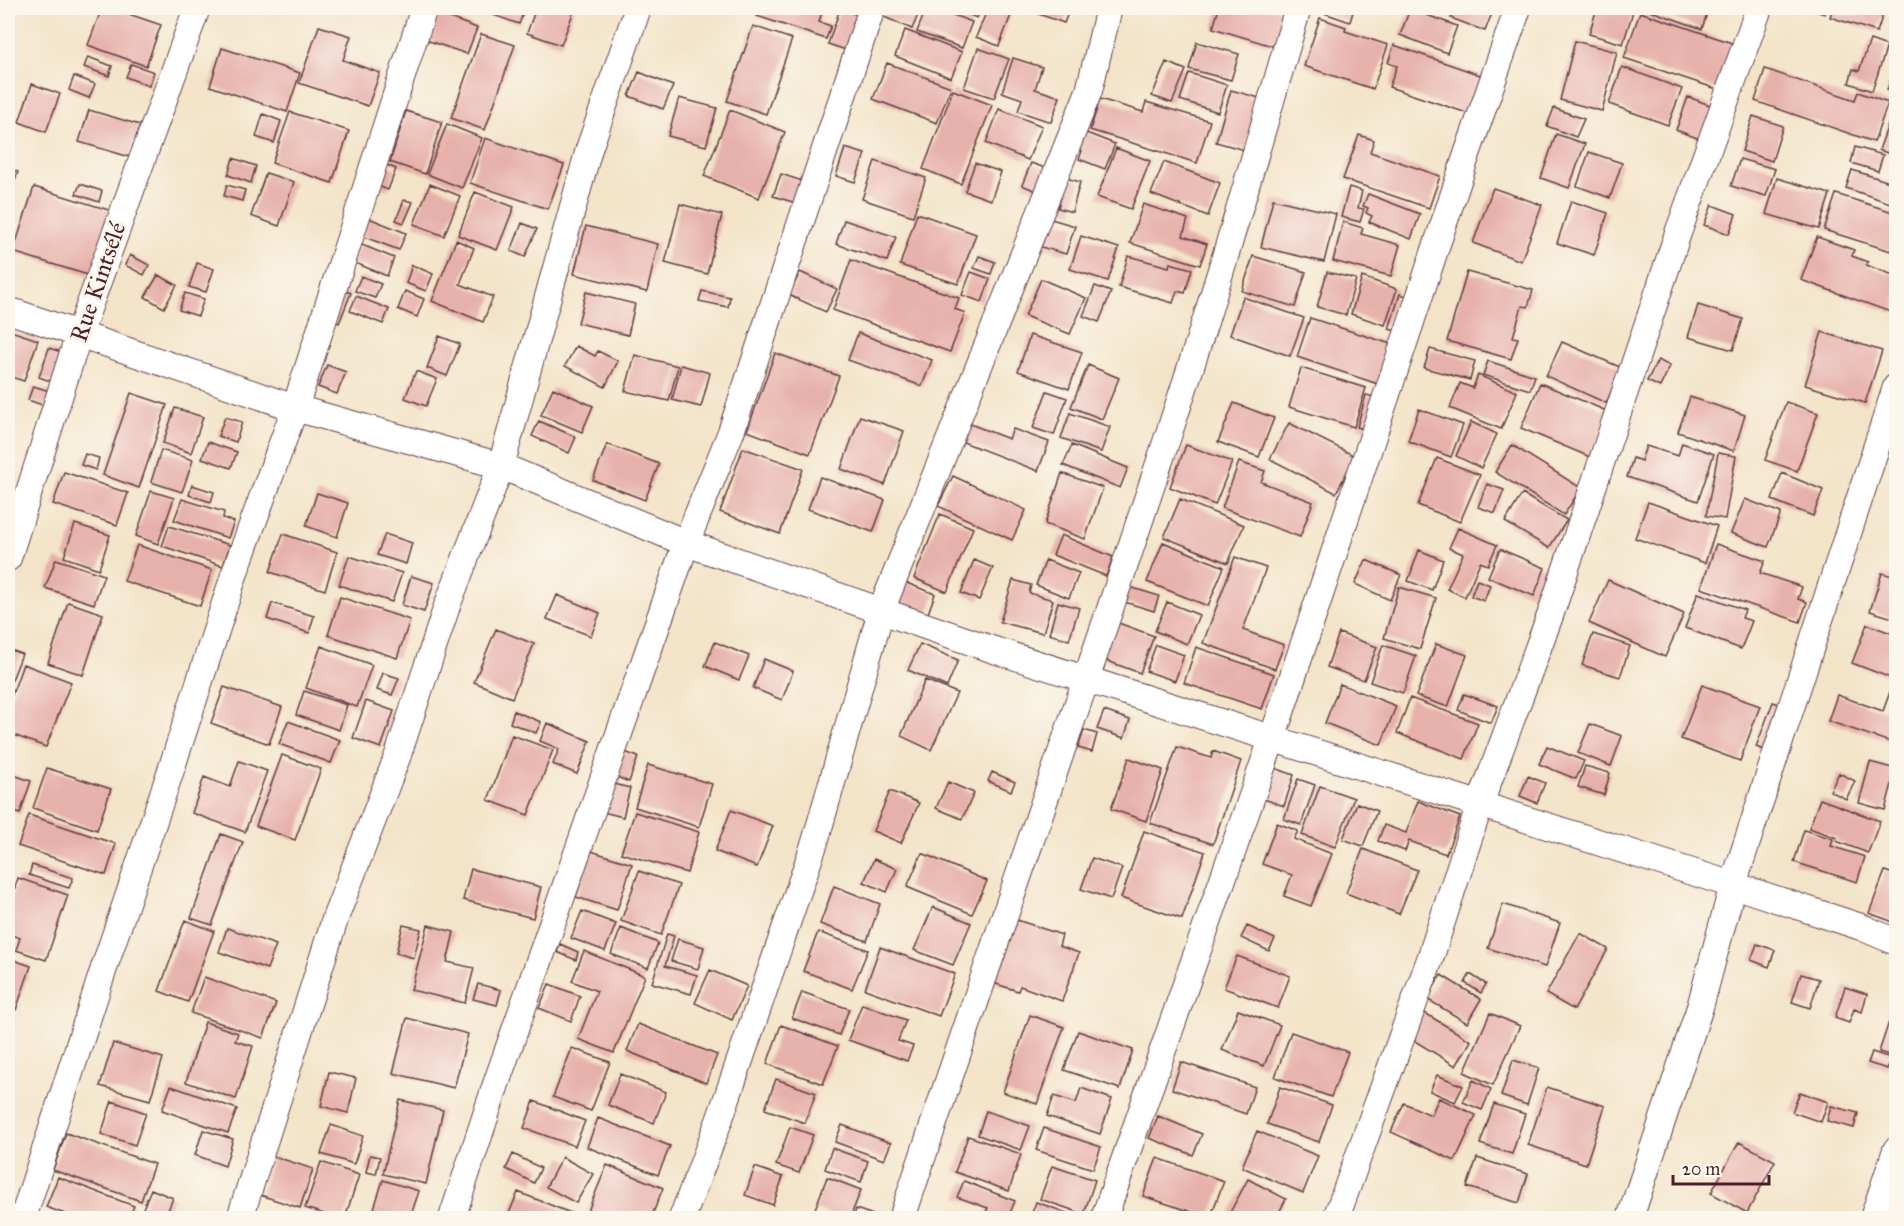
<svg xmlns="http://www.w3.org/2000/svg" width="1904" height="1226" viewBox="0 0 1904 1226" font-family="'IM FELL Great Primer',serif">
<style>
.building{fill:#e6b1aa}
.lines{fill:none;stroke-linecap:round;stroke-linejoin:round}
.minor-casing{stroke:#633d43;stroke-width:28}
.minor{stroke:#fff;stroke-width:26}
.labels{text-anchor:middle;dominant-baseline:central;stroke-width:6;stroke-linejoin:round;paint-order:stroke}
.street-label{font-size:24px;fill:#4a1f2b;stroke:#fbf7ec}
</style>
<rect width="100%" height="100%" fill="#fbf7ec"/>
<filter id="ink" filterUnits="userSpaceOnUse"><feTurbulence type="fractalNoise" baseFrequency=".0167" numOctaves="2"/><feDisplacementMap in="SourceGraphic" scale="12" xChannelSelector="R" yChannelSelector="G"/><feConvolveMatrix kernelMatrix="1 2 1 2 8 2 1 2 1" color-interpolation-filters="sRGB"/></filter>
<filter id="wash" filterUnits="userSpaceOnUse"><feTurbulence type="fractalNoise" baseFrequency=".008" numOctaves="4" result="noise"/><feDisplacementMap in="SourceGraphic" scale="24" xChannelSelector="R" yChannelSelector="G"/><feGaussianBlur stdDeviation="1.35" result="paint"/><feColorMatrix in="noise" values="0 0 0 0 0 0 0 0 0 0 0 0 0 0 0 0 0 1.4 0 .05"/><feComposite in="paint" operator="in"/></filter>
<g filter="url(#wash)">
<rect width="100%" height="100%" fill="#f3e4c9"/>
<g id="blocks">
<path class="building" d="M102,8h9l50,17 -15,41 -58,-21z
M483,8h42l-6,16 -37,-13z
M536,8h39l-14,37 -34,-12z
M760,8h63l-4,14 12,4 -5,13 -69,-23z
M885,8h36l-9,21 -30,-13z
M926,8h8l38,14 -10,26 -45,-16z
M952,8h30l-5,10z
M988,8h18l7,2 -14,36 -23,-9z
M1022,8h48l-6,15z
M1219,8h72l-12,40 -66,-20z
M1326,8h28l-4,14 -26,-9z
M1454,8h40l-9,23 -34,-13z
M1597,8h37l-11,36 -34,-10z
M1646,8h54l8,2 -6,19 -56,-20z
M1806,8h21l-2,6z
M1833,8h52l-8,24 -47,-15z
M840,9l18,6 -12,35 -18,-6z
M1410,9l47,17 -10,27 -47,-18z
M1640,12l98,33 -15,46 -99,-33z
M436,13l41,15 -10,26 -41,-14z
M1320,18l26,9 -1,4 43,14 -15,44 -69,-23z
M319,26l32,10 -8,24 37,13 -12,33 -69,-23z
M753,26l39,13 -26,75 -39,-13z
M905,30l57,22 -11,26 -56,-22z
M481,34l34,11 -30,85 -34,-12z
M1870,40l17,6 -15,45 -23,-8 4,-14 6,2z
M1575,41l42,11 -15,59 -42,-11z
M1197,42l42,12 -8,26 -42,-11z
M1394,45l92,32 -13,38 -84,-28 8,-21 -9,-3z
M222,48l78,25 -13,39 -77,-26z
M978,48l31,11 -15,39 -30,-10z
M88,57l24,9 -3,10 -25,-9z
M1013,58l29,9 -7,22 25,8 -9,25 -33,-11 4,-12 -20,-7z
M1166,62l20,8 -14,33 -20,-7z
M887,63l64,24 -14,36 -64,-24z
M131,64l23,8 -5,14 -23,-9z
M1896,64v30l-9,-4z
M1622,67l60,22 -14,36 -59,-21z
M1765,69l90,31 3,-8 30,11 -14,39 -119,-41z
M639,72l34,14 -10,23 -34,-13z
M1189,73l38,12 -9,27 -38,-12z
M74,76l21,8 -6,14 -20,-8z
M32,84l28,10 -14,38 -27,-10z
M953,90l39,15 -31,79 -38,-15z
M1231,90l32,9 -15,52 -32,-9z
M1688,97l30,11 -13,33 -29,-11z
M679,98l38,10 -11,38 -38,-10z
M1100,99l43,13 3,-10 64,19 -13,42 -107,-33z
M1554,108l30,11 -8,18 -29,-11z
M999,109l43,17 -14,34 -42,-17z
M89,110l51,15 -10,32 -51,-15z
M730,110l55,22 -26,66 -55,-22z
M406,111l36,11 -17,52 -35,-12z
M1893,111l3,1v44l-17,-6z
M290,112l59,19 -17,52 -60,-20z
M263,114l18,7 -7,22 -18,-6z
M1753,116l30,10 -11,35 -30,-10z
M447,124l35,14 -20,50 -35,-14z
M1081,131l34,13 -10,25 -26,-10 3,-8 -8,-3z
M1556,134l29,10 -16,44 -28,-10z
M1359,135l15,5 -4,12 70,24 -11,32 -86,-29z
M485,138l79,27 -16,44 -78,-26z
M1855,147l28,8 -5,16 -27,-8z
M845,148l20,6 -10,28 -19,-6z
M1116,148l34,13 -19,48 -34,-12z
M1589,152l33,11 -12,35 -33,-12z
M233,158l23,8 -5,17 -23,-8z
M1740,159l35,10 -9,27 -35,-10z
M875,161l51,17 -13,38 -51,-17z
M1164,162l56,21 -12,33 -57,-22z
M382,163l14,6 -8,21 -15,-6z
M975,163l26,9 -10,28 -26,-9z
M1031,163l17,6 -9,23 -17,-7z
M8,169l10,3 -8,21 -2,-1z
M1852,170l44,14v21l-50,-17z
M266,173l28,9 -15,44 -28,-10z
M781,174l21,7 -6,22 -23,-7z
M1066,178l14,4 -8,30 -14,-4z
M1777,178l53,16 -11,35 -53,-15z
M80,184l22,7 -3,11 -23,-8z
M430,184l30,12 -16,40 -30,-12z
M227,185l18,5 -3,11 -18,-5z
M34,187l78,24 -21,65 -78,-24z
M1349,187l13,4 -4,17 6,1 -4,13 -19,-5z
M1493,188l49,17 -21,56 -48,-18z
M475,192l39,15 -17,43 -39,-15z
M1368,194l52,20 -9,25 -42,-17 3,-6 -6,-3 2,-5 -5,-2z
M1836,194l60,19v30l-2,9 -70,-22z
M1273,199l63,15 -12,48 -63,-15z
M404,200l9,2 -9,21 -8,-3z
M1571,201l37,12 -14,42 -37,-12z
M680,204l42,11 -15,59 -42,-11z
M1143,204l45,15 -5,17 24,8 -7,21 -70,-22z
M1712,205l24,9 -7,20 -25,-9z
M917,213l59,21 -18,50 -58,-19z
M369,218l37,15 -7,17 -37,-14z
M1051,219l24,7 -9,28 -25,-7z
M844,220l52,17 -9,24 -51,-17z
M1343,222l20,6 -2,6 39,11 -9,31 -58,-15z
M522,223l15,6 -12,28 -14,-6z
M586,226l72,18 -11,48 -73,-18z
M1081,236l38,12 -11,33 -38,-12z
M1817,237l37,13 -2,6 16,6 -2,3 30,11v38l-95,-34z
M456,240l18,8 -14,36 33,13 -10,25 -51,-21z
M360,244l34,14 -7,18 -34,-14z
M130,255l19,10 -5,10 -19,-10z
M979,256l16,6 -4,12 -17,-6z
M1128,256l41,11 1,-4 22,6 -7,24 -8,-2 -4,12 -54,-16z
M1253,256l53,16 -11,35 -53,-16z
M851,260l108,38 -4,11 10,4 -15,39 -117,-42z
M197,263l17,6 -8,23 -17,-5z
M412,265l21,9 -7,17 -20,-8z
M800,272l37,17 -11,23 -37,-17z
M971,272l19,7 -8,23 -20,-7z
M1327,272l29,7 -10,36 -29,-8z
M1467,272l66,18 -5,17 -6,-1 -9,31 5,1 -7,21 -64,-18z
M158,275l19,10 -13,23 -19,-11z
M361,276l20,8 -6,14 -20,-7z
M1362,277l35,12 -12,36 -34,-11z
M1041,279l45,19 -16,36 -45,-18z
M1095,286l16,6 -12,30 -16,-6z
M341,289l10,4 -12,30 -10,-4z
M405,291l19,8 -7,18 -19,-8z
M702,291l28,6 -2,10 -29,-6z
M586,292l49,12 -7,31 -50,-12z
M185,293l19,6 -6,17 -19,-6z
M1400,294l14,4 -11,35 -14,-4z
M356,296l33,13 -6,15 -33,-13z
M1243,297l61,21 -14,38 -60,-21z
M1698,305l45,14 -10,31 -45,-13z
M1310,318l84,27 -13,40 -84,-28z
M8,330l30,10 -14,41 -16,-5z
M1822,332l60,19 -17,52 -60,-18z
M858,333l74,27 -10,26 -74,-26z
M1030,335l52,17 -13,37 -51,-18z
M439,336l21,8 -13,32 -20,-8z
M1562,342l60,26 -16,35 -60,-27z
M576,346l19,10 3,-5 20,10 -13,26 -40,-21z
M49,348l15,5 -11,29 -14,-5z
M1430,349l45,12 -5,19 -46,-12z
M775,353l64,23 -29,78 -63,-23z
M635,355l43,11 -9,35 -44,-10z
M1658,360l12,6 -10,21 -13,-6z
M1488,361l47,15 -5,14 -47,-15z
M327,365l19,7 -9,22 -19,-7z
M681,365l29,8 -9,34 -29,-7z
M1088,365l31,13 -17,41 -31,-12z
M1301,368l65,20 -12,39 -65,-20z
M416,371l21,8 -11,27 -21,-8z
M1478,375l39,17 -16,37 -51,-21 10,-25 13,5z
M1540,383l69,29 -19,45 -69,-29z
M33,386l20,6 -5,15 -20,-7z
M553,388l40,18 -11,26 -41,-17z
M1047,391l20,7 -13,37 -21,-7z
M131,393l36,12 -28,83 -36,-13z
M1366,395l13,3 -10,33 -12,-4z
M1690,397l55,18 -11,36 -56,-19z
M1786,402l32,11 -21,58 -32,-11z
M1234,403l40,15 -15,39 -41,-15z
M175,408l28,9 -12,36 -28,-10z
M1419,409l44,16 -12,32 -43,-16z
M1070,413l40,14 -9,25 -40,-14z
M860,416l44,15 -19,54 -44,-16z
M225,417l17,5 -6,20 -18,-6z
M539,421l37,16 -7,16 -37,-17z
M965,422l44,17 4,-10 36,13 -11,29 -80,-31z
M1471,422l26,12 -16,34 -25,-12z
M1289,423l66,33 -19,37 -66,-34z
M208,442l29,10 -6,16 -29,-10z
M1682,443l32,11 -16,47 -71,-24 6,-19 8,3 5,-15 32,10z
M607,444l52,20 -14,36 -52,-20z
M1072,445l56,23 -8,20 -57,-23z
M1186,445l46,17 -17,43 -45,-18z
M1512,445l69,43 -17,27 -69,-43z
M743,448l60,21 -23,65 -60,-22z
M161,450l32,10 -11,32 -31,-10z
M1718,453l18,3 -11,63 -19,-3z
M85,454l14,4 -3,12 -15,-5z
M1437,458l43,17 -20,47 -42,-17z
M1239,462l26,9 -4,11 52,20 -13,35 -78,-29z
M64,472l64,21 -11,32 -64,-21z
M1062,473l41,15 -18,51 -40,-15z
M1782,473l41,17 -10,26 -41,-16z
M953,476l73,34 -14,30 -74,-34z
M820,477l65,23 -12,32 -65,-23z
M1487,484l17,6 -9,23 -17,-6z
M192,485l22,7 -3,10 -22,-7z
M151,491l23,7 -16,46 -22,-8z
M317,493l31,10 -11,34 -31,-11z
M1522,494l45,26 -18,28 -44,-26z
M182,499l42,13 -1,6 11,4 -6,16 -54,-18z
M1180,499l64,26 -16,38 -64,-26z
M1745,499l36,14 -13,34 -37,-14z
M1648,502l69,24 -12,37 -70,-25z
M940,514l33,14 -26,64 -33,-14z
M75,524l35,11 -11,34 -35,-12z
M169,526l61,19 -7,21 -61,-20z
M1458,528l39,17 -9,20 -8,-3 -15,35 -18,-8 16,-35 -14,-6z
M283,534l54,18 -12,38 -55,-18z
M385,534l27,9 -6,21 -29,-9z
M1061,535l52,22 -7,19 -53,-21z
M1163,542l61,25 -16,39 -61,-24z
M1716,544l49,17 -5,12 42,14 -4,12 9,3 -7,20 -99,-34z
M137,545l75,25 -12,36 -76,-25z
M1500,549l45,19 -11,28 -46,-19z
M1419,550l24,10 -11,30 -24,-9z
M349,556l53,17 -10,29 -53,-17z
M1235,557l31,11 -23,62 41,15 -9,24 -72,-26z
M56,559l48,16 -10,29 -49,-16z
M974,560l19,8 -14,32 -18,-7z
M1046,560l33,13 -10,25 -33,-13z
M1366,560l35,15 -11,25 -35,-16z
M1882,573l14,4v42l-26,-8z
M411,576l23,7 -10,29 -22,-7z
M1013,580l18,5 -2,8 24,7 -10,33 -43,-11z
M1477,580l13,5 -6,16 -13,-5z
M1608,580l76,34 -19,43 -76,-34z
M904,582l31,12 -9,25 -32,-11z
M1123,585l36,11 -5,15 -36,-11z
M1399,587l37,11 -16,51 -36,-11z
M1698,593l47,17 -3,8 10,3 -11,28 -56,-21z
M557,595l43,18 -9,23 -44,-17z
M340,597l70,23 -13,38 -69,-23z
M68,602l35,12 -20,61 -35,-12z
M1058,602l21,6 -10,32 -20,-6z
M1167,602l32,13 -12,29 -32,-13z
M272,603l42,13 -5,17 -42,-14z
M1113,621l41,15 -14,37 -41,-15z
M1867,624l29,11v45l-44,-17z
M496,629l38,15 -22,54 -38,-16z
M1339,633l38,14 -13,33 -37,-13z
M1593,634l37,12 -10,31 -38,-12z
M715,642l34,14 -10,24 -34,-14z
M920,644l38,16 -11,27 -39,-17z
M1436,644l31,11 -19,52 -32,-11z
M1156,645l28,10 -9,26 -29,-10z
M1383,645l33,11 -13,37 -33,-11z
M321,646l51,19 -15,42 -51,-19z
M1196,647l78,27 -12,35 -78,-26z
M8,649l14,5 -10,26 -4,-1z
M764,659l29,12 -11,29 -29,-12z
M23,664l48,18 -25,65 -38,-14v-27z
M383,673l16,5 -7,17 -15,-5z
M925,680l32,13 -26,57 -30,-14z
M1340,684l56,22 -15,39 -56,-22z
M1893,684l3,2v58l-68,-23 9,-26 46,16z
M1702,685l58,21 -20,55 -59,-22z
M224,687l58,20 -13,37 -58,-21z
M304,691l43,14 -8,25 -43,-15z
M1464,694l34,12 -7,17 -33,-13z
M1410,698l68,25 -14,36 -67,-26z
M366,701l28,10 -13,37 -28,-10z
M1773,702l15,5 -17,45 -15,-5z
M514,711l27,11 -5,11 -26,-10z
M1104,711l26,9 -6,18 -27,-9z
M288,721l52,19 -9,23 -52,-19z
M547,723l43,18 -13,33 -24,-10 6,-15 -19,-8z
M1590,724l32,12 -11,30 -33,-13z
M1084,730l13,4 -5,18 -14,-4z
M512,735l41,15 -25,65 -40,-15z
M1547,746l37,15 -8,18 -37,-15z
M1177,747l34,11 2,-7 28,10 -28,83 -63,-21z
M620,750l18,7 -9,25 -17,-7z
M282,755l39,14 -26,71 -39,-14z
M1129,758l34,12 -17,51 -35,-12z
M239,761l28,10 -22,61 -53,-19 12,-36 26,10z
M1870,762l26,7 -11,41 -26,-7z
M648,765l64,19 -13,43 -64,-20z
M1585,766l25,7 -6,22 -26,-8z
M1272,767l22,8 -10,31 -23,-8z
M47,768l64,21 -14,41 -64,-22z
M992,772l23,10 -4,9 -23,-10z
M8,773l23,8 -11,33 -12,-4z
M1839,773l16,8 -9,18 -16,-8z
M1528,776l17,7 -8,20 -17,-7z
M1298,779l17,6 -14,40 -17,-6z
M948,782l26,11 -12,26 -26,-11z
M610,783l20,5 -7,29 -20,-5z
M1320,786l34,12 -19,49 -33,-12z
M890,791l29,12 -18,40 -28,-12z
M1820,799l60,22 -12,32 -32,-12 1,-3 -28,-10z
M1418,801l42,16 -14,37 -37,-13 -4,10 -27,-10 6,-16 22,8z
M1357,803l20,8 -14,35 -20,-7z
M731,810l42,16 -16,41 -42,-16z
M635,812l64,20 -12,41 -66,-20z
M29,815l87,29 -10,31 -88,-29z
M1277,823l21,8 -4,8 38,15 -21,52 -27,-10 8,-21 -30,-11z
M1804,830l29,9 -2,7 34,11 -8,25 -63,-20z
M1144,831l61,21 -23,67 -61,-21z
M221,834l22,8 -31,83 -21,-7z
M1363,849l54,21 -18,44 -53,-21z
M591,851l41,13 -15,46 -41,-13z
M922,853l65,28 -15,33 -65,-27z
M1092,858l30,10 -11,31 -30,-10z
M874,859l23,10 -10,23 -23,-10z
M32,865l41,13 -4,10 -40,-13z
M471,869l70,18 -8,31 -70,-18z
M639,871l40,14 -18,50 -40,-14z
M1885,871l11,4v48l-27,-10z
M18,878l50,17 -22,65 -30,-10 4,-12 -12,-4v-25z
M834,886l46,18 -13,37 -47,-17z
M1503,904l57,19 -15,44 -57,-19z
M933,907l38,16 -18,42 -39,-15z
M582,911l34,13 -11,27 -34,-13z
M1011,918l51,17 -3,11 20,7 -17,48 -42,-15 -2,5 -28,-9z
M185,920l29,11 -26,71 -29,-11z
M403,925l18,4 -7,29 -18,-5z
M428,925l26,7 -7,30 27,6 -9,35 -54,-13z
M1247,926l28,13 -6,12 -28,-13z
M227,928l49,17 -9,24 -48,-17z
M621,928l37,15 -10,25 -37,-14z
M818,932l50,18 -16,39 -49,-18z
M1580,933l28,16 -34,61 -28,-16z
M667,934l7,2 -9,30 32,9 -6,19 -39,-11z
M678,939l26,8 -6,22 -27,-8z
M560,944l18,8 -2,8 -19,-8z
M1757,944l18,6 -6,17 -18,-7z
M880,947l75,27 -16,42 -74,-27z
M584,951l61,25 -31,77 -36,-14 19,-48 -25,-10z
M1237,956l53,20 -12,32 -54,-20z
M8,958l23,8 -15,44 -8,-3z
M710,970l37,16 -15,34 -37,-17z
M1470,974l16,10 -5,9 -16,-10z
M1801,974l18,5 -9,29 -18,-6z
M1441,975l40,24 -14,24 -40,-24z
M204,977l72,26 -13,35 -72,-25z
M478,984l23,6 -4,15 -24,-6z
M549,984l31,12 -9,25 -32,-13z
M1845,987l22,7 -5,18 -8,-3 -5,14 -14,-5z
M802,992l47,17 -10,26 -47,-17z
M862,1004l44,16 -8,21 15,5 -6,15 -59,-21z
M1238,1010l42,15 -16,41 -42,-16z
M1423,1012l48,29 -15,25 -48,-29z
M1490,1013l30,13 -27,59 -29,-13z
M1892,1013l4,1v43l-17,-5z
M1030,1015l34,12 -27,77 -34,-12z
M407,1018l61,16 -14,54 -61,-15z
M205,1022l33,11 -3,8 18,5 -17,53 -50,-17z
M638,1024l79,31 -11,28 -79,-32z
M781,1025l57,21 -15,38 -56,-20z
M1078,1031l55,19 -13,39 -56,-19z
M1291,1032l57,20 -17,45 -56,-20z
M113,1043l50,15 -13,42 -50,-14z
M572,1048l38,14 -19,49 -38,-14z
M1872,1052l19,6 -4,11 -19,-6z
M1513,1060l26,8 -12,37 -26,-9z
M1181,1062l74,25 -9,27 -74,-25z
M329,1072l27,6 -8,35 -27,-7z
M620,1074l46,18 -12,31 -46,-18z
M1437,1075l26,11 -8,16 -25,-11z
M776,1079l40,14 -11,30 -40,-14z
M1473,1080l18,9 -9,21 -19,-8z
M171,1086l66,23 -9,24 -66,-23z
M1280,1087l52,18 -13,37 -52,-18z
M1547,1087l58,19 -19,58 -58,-19z
M1081,1088l31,11 -12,35 -53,-18 7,-20 22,7z
M1800,1092l28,10 -7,20 -29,-10z
M1439,1098l37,17 -21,46 -64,-29 13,-29 27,12z
M400,1100l43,10 -17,74 -43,-10z
M112,1101l34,12 -11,32 -34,-11z
M534,1101l51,20 -10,25 -51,-18z
M1494,1104l31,10 -13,40 -32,-10z
M1831,1106l27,7 -4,15 -27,-7z
M986,1111l44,15 -9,24 -43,-15z
M1158,1116l44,18 -9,21 -44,-17z
M598,1118l72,28 -12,29 -71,-28z
M331,1125l32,11 -9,28 -33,-10z
M842,1125l49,18 -7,17 -49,-18z
M790,1127l23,8 -14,38 -23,-8z
M1044,1128l57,19 -8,22 -57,-19z
M203,1130l30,9 -8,27 -30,-11z
M1257,1131l61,25 -15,37 -61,-26z
M66,1133l88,31 -13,37 -88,-31z
M968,1136l53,18 -12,37 -54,-19z
M1739,1142l36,19 -28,52 -36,-20z
M832,1148l36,13 -7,21 -36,-13z
M513,1154l28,14 -7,15 -28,-14z
M370,1155l10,2 -4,17 -10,-2z
M273,1156l40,13 -13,39 -40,-13z
M562,1157l31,17 -17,29 -30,-16z
M1157,1158l67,23 -14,37 -67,-22z
M1477,1158l51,16 -9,29 -52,-16z
M321,1162l38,13 -14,43h-8l-32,-10z
M607,1165l56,23 -12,30h-66z
M1052,1166l43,14 -11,34 -44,-15z
M755,1167l28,10 -10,28 -28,-10z
M58,1177l76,29 -5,12h-53l-30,-11z
M827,1177l34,13 -11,28h-9l-26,-9z
M1248,1179l38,20 -10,19h-49z
M383,1180l36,11 -9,27h-26l-12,-3z
M964,1181l51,20 -7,17h-25l5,-10 -31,-11z
M151,1189l22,9 -8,20 -23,-7z
M518,1192l60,24 -1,2h-70z
M1036,1202l34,12 -1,4h-39z
M856,1209l20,7 -1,2h-22z"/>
</g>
</g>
<g filter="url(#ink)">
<use href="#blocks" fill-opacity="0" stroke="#633d43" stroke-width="1.5"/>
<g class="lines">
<g class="minor-casing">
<path id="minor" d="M8,310l287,98 206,58 185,77 311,108 736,234 128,42 35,15
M8,558l71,-224 118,-326
M23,1218l81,-250 67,-198 65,-201 59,-161 129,-400
M240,1218l96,-302 62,-161 49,-149 54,-140 88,-317 49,-141
M452,1218l45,-137 189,-538 45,-111 141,-424
M682,1218l37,-97 96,-279 66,-231 208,-520 20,-83
M902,1218c89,-267 184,-532 272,-800 45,-135 84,-273 124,-410
M1104,1218l168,-479 193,-579 53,-152
M1336,1218l94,-259 50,-155 71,-191 127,-380 81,-225
M1630,1218l70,-211 33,-122 163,-498
M1873,1218l23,-68"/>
</g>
<use href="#minor" class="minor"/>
</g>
</g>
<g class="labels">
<g class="street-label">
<text transform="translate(98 282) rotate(-71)">Rue Kintsélé</text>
</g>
</g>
<rect width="1904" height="1226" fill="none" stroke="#fbf7ec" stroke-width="30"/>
<path d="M1673 1175v9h96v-9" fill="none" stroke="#4a1f2b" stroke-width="3"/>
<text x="1682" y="1175" font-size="18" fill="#4a1f2b" stroke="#fbf7ec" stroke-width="4.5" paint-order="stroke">20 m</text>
</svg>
